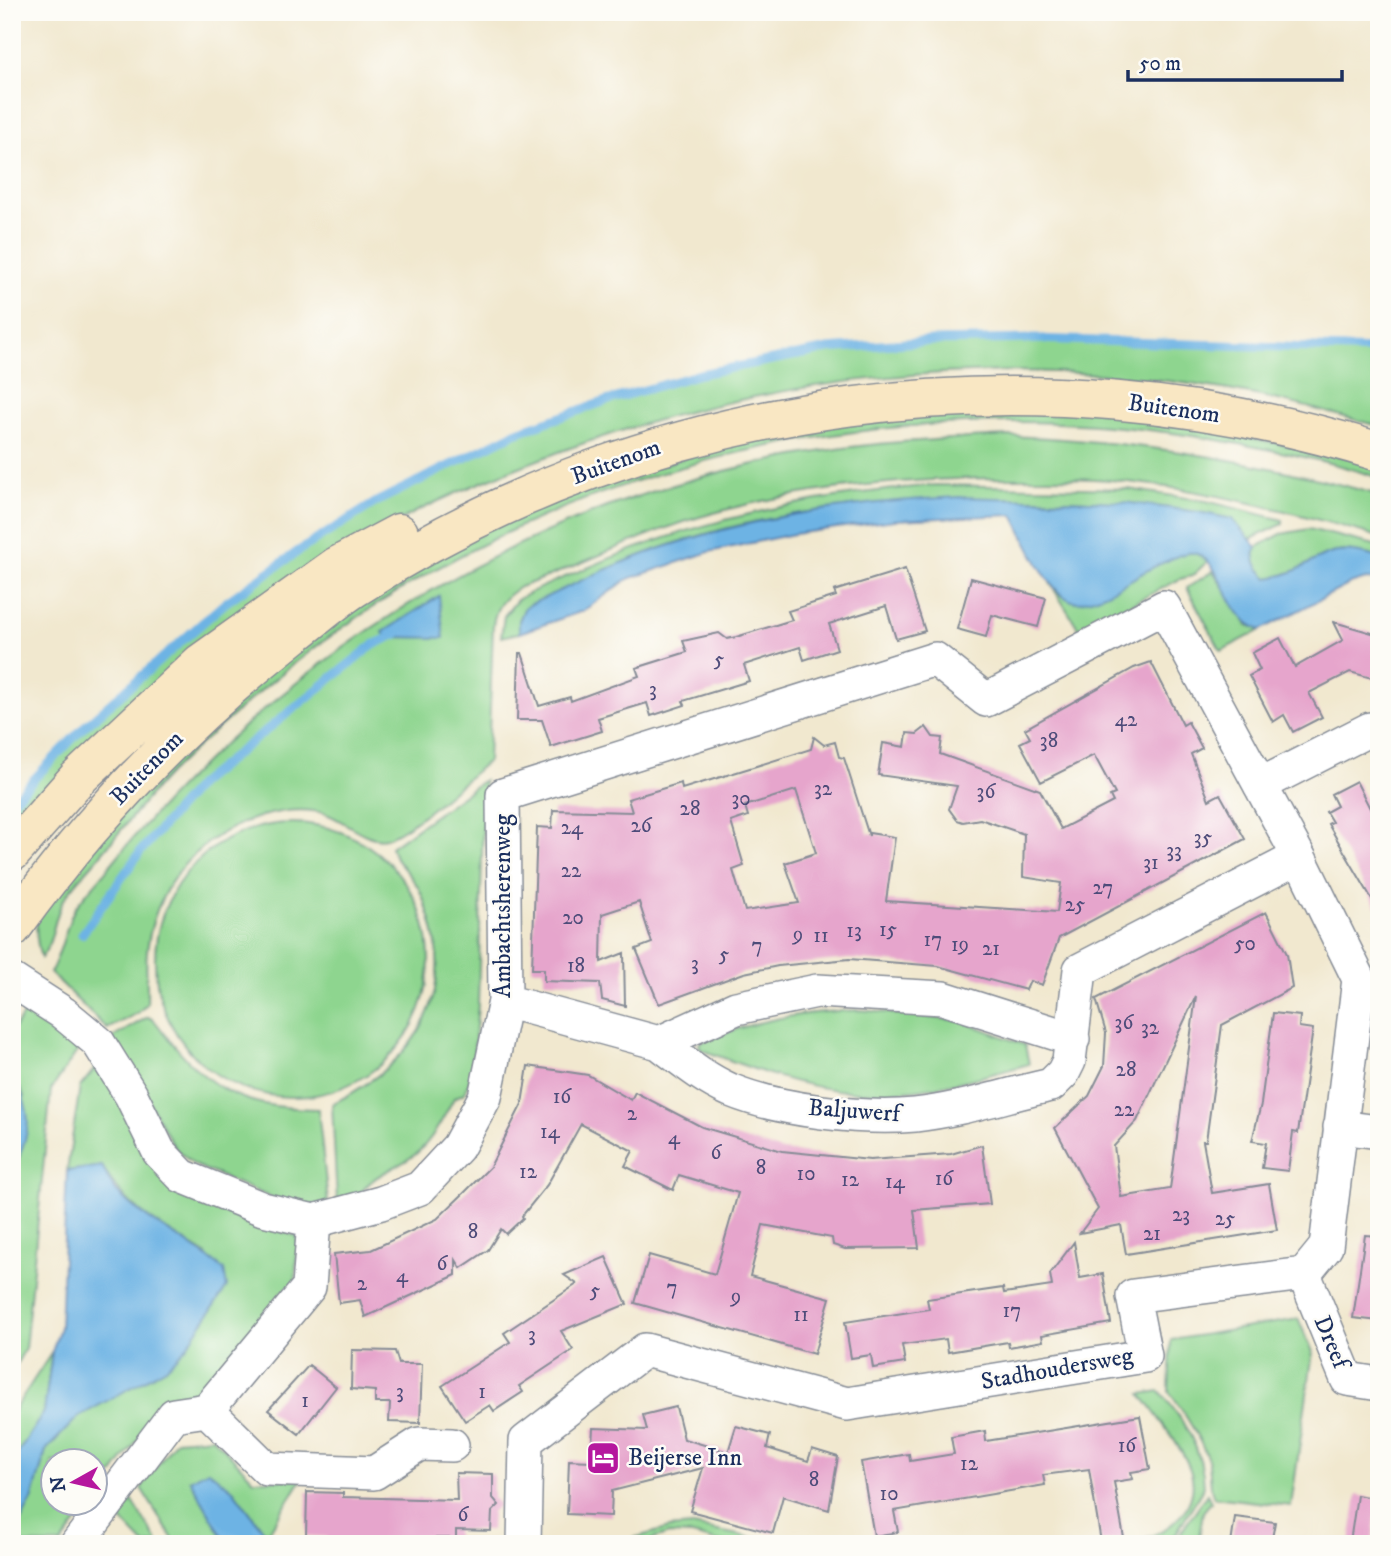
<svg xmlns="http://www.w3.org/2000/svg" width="1391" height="1556" viewBox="0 0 1391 1556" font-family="'IM FELL DW Pica',serif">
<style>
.green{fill:#8ed58f;stroke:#548276;stroke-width:2}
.water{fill:#6db3e4;stroke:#4471a1;stroke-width:2}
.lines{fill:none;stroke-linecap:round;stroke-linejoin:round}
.stream{stroke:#6db3e4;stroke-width:9}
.building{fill:#e6a5cc;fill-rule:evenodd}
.street-casing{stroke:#868c96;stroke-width:36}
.secondary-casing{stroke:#868c96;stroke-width:41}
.street{stroke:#fff;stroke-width:33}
.secondary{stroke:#f9e7c3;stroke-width:38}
.labels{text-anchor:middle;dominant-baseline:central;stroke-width:5;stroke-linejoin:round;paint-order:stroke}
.number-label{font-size:21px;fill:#4e4c7a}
.street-label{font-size:24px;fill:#1b2f5e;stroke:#fdfcf7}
.poi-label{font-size:24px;fill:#1b2f5e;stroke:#fdfcf7;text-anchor:start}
</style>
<rect width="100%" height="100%" fill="#fdfcf7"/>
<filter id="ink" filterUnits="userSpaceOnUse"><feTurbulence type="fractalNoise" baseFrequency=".0143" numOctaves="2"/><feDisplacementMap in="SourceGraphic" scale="14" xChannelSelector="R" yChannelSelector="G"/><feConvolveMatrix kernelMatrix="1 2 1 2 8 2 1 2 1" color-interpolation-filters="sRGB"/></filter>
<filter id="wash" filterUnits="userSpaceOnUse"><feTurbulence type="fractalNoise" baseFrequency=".00686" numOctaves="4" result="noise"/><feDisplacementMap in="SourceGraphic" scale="28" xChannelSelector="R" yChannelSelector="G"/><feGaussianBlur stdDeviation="1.57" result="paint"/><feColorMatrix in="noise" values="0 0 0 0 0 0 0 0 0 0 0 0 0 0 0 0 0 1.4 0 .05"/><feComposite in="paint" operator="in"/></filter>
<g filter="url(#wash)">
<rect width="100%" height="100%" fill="#f1e8cf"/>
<path class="green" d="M1035,339l344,11v76c-54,-14 -108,-30 -163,-38 -220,-36 -448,-13 -657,64 -67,25 -139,53 -200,92 -38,25 -75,63 -110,93 -79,67 -158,134 -237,202v-37c67,-70 137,-139 213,-199 154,-122 340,-203 532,-240 24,-5 49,-11 74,-14 68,-7 136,-9 204,-10z
M1081,407l298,55v16c-49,-17 -100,-27 -151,-36 -350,-64 -720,27 -987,266 -27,24 -56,47 -80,74 -20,23 -39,47 -59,71 -13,16 -29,31 -39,48 -10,18 -9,41 -22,57 -6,-21 -6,-36 -1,-58l221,-232 247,-155 285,-89z
M1009,436c127,5 248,24 370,59v42c-85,-25 -171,-47 -259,-56 -32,-4 -64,-3 -96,-3 -105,-1 -209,7 -310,35 -68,18 -128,51 -194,74 -16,10 -25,19 -27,39l-5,135c-22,18 -78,70 -102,77 -19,5 -44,-20 -63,-25 -24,-7 -56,0 -78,9 -55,22 -91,70 -98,129 -2,17 1,36 0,53l-9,9 -31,16 -57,-56c12,-21 16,-49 25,-65 10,-14 23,-27 33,-40 38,-47 79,-91 124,-131 172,-154 368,-252 598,-287 59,-9 120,-11 179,-14z
M936,485l192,4 78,12 77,19v4l-32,15 -9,-6 -10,-14c-65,-15 -129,-18 -195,-20 -122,-3 -244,6 -361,44 -52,17 -102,41 -151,64l-6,14v12l-18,4 3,-21 13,-16c21,-13 45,-22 68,-31 112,-50 229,-74 351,-84z
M1309,529l70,17v12c-61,-21 -61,13 -111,20 -8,-7 -19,-20 -11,-31l24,-13z
M1185,553h10l13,8 -16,15 -12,3 -100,52 -30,-48 12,13z
M1213,571l34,54 14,5 -40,21 -34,-63z
M484,780l-6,225 -6,68 -7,20 -11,5c-10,19 -21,41 -37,55 -19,16 -45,20 -57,42l-23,6 -5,-97c89,-45 132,-114 88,-213 -7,-15 -25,-28 -29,-44z
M155 960a137 137 0 1 1 274 0a137 137 0 1 1-274 0Z
M28,1008l52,39 -29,43 -26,259 -13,23v-199l8,-18 4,-59 -12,-21v-44z
M862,1010l100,11 63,24 4,19c-57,16 -115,32 -174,28 -54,-4 -106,-24 -155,-43l-1,-6c54,-23 105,-32 163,-33z
M148,1017l6,3c51,66 79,88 164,89l10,93 -23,5 -35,-10 -76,-32 -19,-17 -63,-110z
M97,1066l87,127 61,29 53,14 -3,50 -81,103 -48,12 -71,97 -1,-36h-42v42h39l-30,40h-49l2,-11 18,-33 14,-50 32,-33 88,-49 40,-114c-42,-26 -79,-43 -104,-88l-35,5 13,-84z
M1298,1319l15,33 -22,154 -77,-9c-6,-10 -2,-25 -6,-37 -9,-24 -24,-48 -39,-68l2,-52z
M52,1352l-8,60 -32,50v-49z
M1160,1391c23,29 43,57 44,96l-29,48 -11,9h-20l-1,-5c31,-10 60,-36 46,-72 -7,-20 -35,-54 -48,-73z
M213,1437l41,43 48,-1 -35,56 -34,-45 -43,-10 37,64h-51l-35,-56 35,-48z
M1207,1494l4,8 -8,10 -5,32h-25z
M132,1500l27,44h-15l-25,-26z
M693,1526l91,18h-58l-34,-9 -23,-1 -30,10h-26l56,-16z"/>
<path class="water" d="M960,497l164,5 75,10 33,7 25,28c-8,11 3,24 11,31 50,-6 50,-41 111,-20v22l-13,-1 -16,5 -89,46c-36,-12 -36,-65 -64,-76 -10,-4 -21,3 -30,7 -24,9 -44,26 -67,35 -6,2 -15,5 -21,6 -28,1 -54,-65 -66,-87l-119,5 -100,14 -85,18 -81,27 -45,32 -64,22v-12l6,-14c49,-23 99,-48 152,-64 91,-29 188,-42 283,-46z
M439,596l5,42 -58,-1 -3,-5z
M12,1075c23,42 19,54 0,98z
M102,1166c5,9 9,21 17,28 31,31 72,48 105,76l3,17 -42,62 -19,19 -88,49 -32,33 -14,50 -20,36v-74l32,-50 8,-60 8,-25 7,-156z
M208,1470l25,20 40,54h-46l-37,-64z"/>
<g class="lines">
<path class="stream" d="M12,802l73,-76 140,-123 75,-53 78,-49 137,-68 91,-32 94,-27 128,-25 104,-8 103,-2 344,11
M82,934l58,-82 59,-68 174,-139 24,-11"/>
</g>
<g id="blocks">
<path class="building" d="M905,569l20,62 -29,8 -10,-33 -57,18 8,25 -33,11 -4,-13 -56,18 5,16 -66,20 2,4 -34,11 -4,-13 -49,15 4,13 -51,16 -9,-27h-25l2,-67h3l17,53 31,-9 1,4 68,-25 -3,-8 51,-16 -4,-11 36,-8 8,6 9,-2 56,-17 -4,-9 48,-15 -2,-5z
M971,578l75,20 -8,29 -46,-12 -6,22 -29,-8z
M1334,622l45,13v45l-29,-8 -41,21 13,24 -29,15 -9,-17 -11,7 -24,-46 11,-6 -8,-17 28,-15 15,29 48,-27z
M1151,662l32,63 5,-3 14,26 -11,6 18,46 11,-6 25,45 -186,99 -17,47 -12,-4 -4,9 -88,-24 -89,-7 -71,7 -34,7 -85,31 -23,-55 16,-6 -13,-41 -37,12 -1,48 23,-9 1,53 -23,-6 -2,-17 -56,-2v-12h-12l5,-142 15,1 1,-18 79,2 -4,-13 53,-16 1,6 129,-40 3,-12 10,8 11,-3 4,15 5,1 25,78v-3l26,4 -9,64 171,11 4,-29 -38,-6 1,-43 -44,-15 -17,3 -6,-2 -8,-11 8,-23 -79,-11 5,-32 22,4 2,-14 10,1 9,-7 7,10 9,1 -2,16 100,36 21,39 52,-27 -3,-6 5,-2 -21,-39 -53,27 -21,-39 10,-5 -5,-9 109,-61zM796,790l20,63 -31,10 14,40 -54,8 -12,-41 11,-4 -13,-44 17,-6 -3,-10z
M1356,781l23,45v85l-51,-87 4,-2 -6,-10 11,-6 -6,-12z
M1266,912l21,42 5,34 -70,37 -16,116h-3l9,52 57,-9 8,46 -151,24 -5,-29 -41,8 18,-24 -43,-81 34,-32 15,-30 2,-33 -10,-34zM1196,996l-26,193 -49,8 -7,-51 23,-25z
M1273,1013l27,3 -1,11 14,2 -15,104 -5,-1 -5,39 -26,-3 4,-25 -14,-2 9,-37z
M528,1066l60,9 43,25 4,-8 67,35 80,24 88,9 81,-6 31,-9 8,59 -76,6 5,38 -74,1 -12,-4 -1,-7 -69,-13 -13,51 80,22 -16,56 -179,-51 14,-48 66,19 23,-81 -59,-18 -6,15 -48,-24 8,-15 -52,-27 -34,61 -25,31 1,2 -17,16 -5,-5 -13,21 -27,18 -5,-8v15l-91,42 -5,-17 -21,3 -5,-49 37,-4 66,-31 26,-25 27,-27 32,-63z
M1365,1235l14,1v85l-26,-3z
M1074,1242l6,36 23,-4 8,49 -69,12 1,6 -34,6 -1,-5 -60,10 -2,-13 -44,6 3,18 -32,5 -2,-13 -20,3 -6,-36 84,-13 -2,-10 76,-11 1,5 48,-7 -2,-12z
M606,1257l21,47 -66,27 12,19 -54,36 4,6 -29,19 -4,-6 -25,16 -23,-35 68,-44 -6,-9 73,-49 -13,-9z
M352,1350l43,1 4,13h23l-2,59 -31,-1 1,-19h-15v-12l-24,-2z
M309,1365l27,22 -37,47 -31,-24z
M676,1407l8,32 44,13 8,-26 34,9 -3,13 41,13 4,-12 26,8 -9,53 -46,-14 -10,37 -83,-22 13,-43 -91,23 -1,25 -44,-2 2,-54 22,1 2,-33 54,2 -4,-15z
M1140,1416l10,53 -19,3 2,7 -19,3 10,56 -23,4 -12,-73 -46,6 2,10 -151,26 4,21 -24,4 -13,-74 48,-8 1,7 44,-7 -3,-17 34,-6 1,10z
M456,1473l37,1v24l6,7 -7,7 -1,19 -35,-1v8h-40v6h-89v-7l-21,-1 1,-44 36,1v4l114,3z
M1357,1495l21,4 -6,45 -22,-2z
M1235,1517l40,5 -4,22h-40z"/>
</g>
</g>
<g filter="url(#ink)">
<use href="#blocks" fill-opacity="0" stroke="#868c96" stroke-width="2"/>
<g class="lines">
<g class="street-casing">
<path id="street" d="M1260,785l110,-56 9,2
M12,980l51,33 35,29 33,53 28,57 23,24 81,33 51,12 67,-18 39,-15 38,-41 27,-50 20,-96 -2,-206 432,-136 51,41 178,-93 135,250 60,122 -33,268 -22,27 -171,22 12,60 -298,48 -202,-54 -119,91 -2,103
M505,1001l154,42 77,-35 81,-17 126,7 130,41
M659,1043c23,17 44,35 71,47 48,20 133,30 185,25 45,-5 91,-20 136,-30l12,-12 6,-12 11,-91 219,-113
M1340,1127l39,5
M1304,1274l43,105 32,5
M207,1410l60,59 107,4 45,-29 33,1
M207,1410l102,-123 5,-66
M77,1544l97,-129 33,-5"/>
</g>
<g class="secondary-casing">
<path id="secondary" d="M12,852l65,-73 124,-116 136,-97 62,-33
M12,928c79,-110 173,-208 280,-292 20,-15 40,-33 61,-47 302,-197 683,-244 1026,-137"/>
</g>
<use href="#street" class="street"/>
<use href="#secondary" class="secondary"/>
</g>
</g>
<defs>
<g id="hotel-square" transform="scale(1.75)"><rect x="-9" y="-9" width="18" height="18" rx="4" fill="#b5179e" stroke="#fdfcf7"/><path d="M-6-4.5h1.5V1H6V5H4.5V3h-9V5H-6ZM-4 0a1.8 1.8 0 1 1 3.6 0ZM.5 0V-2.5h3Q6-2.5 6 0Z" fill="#fff"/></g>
</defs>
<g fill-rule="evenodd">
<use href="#hotel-square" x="603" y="1458"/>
</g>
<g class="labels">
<g class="number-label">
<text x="719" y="660">5</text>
<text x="653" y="690">3</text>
<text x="1126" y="720">42</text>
<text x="1049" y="741">38</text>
<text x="823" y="789">32</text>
<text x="986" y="792">36</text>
<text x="741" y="799">30</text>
<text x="690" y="809">28</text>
<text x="641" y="826">26</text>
<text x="572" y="828">24</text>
<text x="1203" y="838">35</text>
<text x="1174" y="851">33</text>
<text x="1151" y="863">31</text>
<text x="571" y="871">22</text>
<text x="1103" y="888">27</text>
<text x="1075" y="905">25</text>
<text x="573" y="918">20</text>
<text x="888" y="930">15</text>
<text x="854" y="931">13</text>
<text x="798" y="935">9</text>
<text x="821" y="936">11</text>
<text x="933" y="940">17</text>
<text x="1245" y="944">50</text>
<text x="960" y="945">19</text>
<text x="757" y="946">7</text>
<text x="991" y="949">21</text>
<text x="724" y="955">5</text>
<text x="695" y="964">3</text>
<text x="576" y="966">18</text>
<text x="1124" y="1023">36</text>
<text x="1150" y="1028">32</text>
<text x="1126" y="1070">28</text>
<text x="562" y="1097">16</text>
<text x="1124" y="1110">22</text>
<text x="632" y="1114">2</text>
<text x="550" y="1132">14</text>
<text x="674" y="1138">4</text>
<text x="716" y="1153">6</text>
<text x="761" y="1168">8</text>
<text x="528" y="1172">12</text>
<text x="806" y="1174">10</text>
<text x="944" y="1179">16</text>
<text x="850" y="1180">12</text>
<text x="895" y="1182">14</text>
<text x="1181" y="1215">23</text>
<text x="1225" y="1219">25</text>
<text x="473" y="1232">8</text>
<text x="1152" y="1234">21</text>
<text x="442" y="1264">6</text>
<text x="402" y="1276">4</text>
<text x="362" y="1284">2</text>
<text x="672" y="1288">7</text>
<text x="595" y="1291">5</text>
<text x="736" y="1297">9</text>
<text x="1012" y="1311">17</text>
<text x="801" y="1315">11</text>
<text x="532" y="1335">3</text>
<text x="400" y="1392">3</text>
<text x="482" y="1392">1</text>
<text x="305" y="1401">1</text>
<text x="1127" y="1446">16</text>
<text x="969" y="1464">12</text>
<text x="814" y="1480">8</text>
<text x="889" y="1494">10</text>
<text x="463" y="1515">6</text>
</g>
<g class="street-label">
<text transform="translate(1174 409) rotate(8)">Buitenom</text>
<text transform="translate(616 462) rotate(-20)">Buitenom</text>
<text transform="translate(147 768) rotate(-46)">Buitenom</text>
<text transform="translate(503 906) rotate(-90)">Ambachtsherenweg</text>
<text transform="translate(854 1111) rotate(4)">Baljuwerf</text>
<text transform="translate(1331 1342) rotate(67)">Dreef</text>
<text transform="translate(1057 1369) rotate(-10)">Stadhoudersweg</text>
</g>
<g class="poi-label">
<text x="628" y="1458">Beijerse Inn</text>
</g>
</g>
<rect width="1391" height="1556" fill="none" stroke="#fdfcf7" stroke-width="42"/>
<g transform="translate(74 1482) rotate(262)"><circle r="33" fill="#fdfcf7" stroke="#a3aaba" stroke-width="2"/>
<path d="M0-5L12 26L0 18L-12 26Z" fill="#b5179e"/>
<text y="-10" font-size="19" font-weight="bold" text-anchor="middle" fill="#1b2f5e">N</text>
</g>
<path d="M1128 70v10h214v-10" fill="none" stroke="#1b2f5e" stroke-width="3.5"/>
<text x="1139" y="70" font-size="21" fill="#1b2f5e" stroke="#fdfcf7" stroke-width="5" paint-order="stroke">50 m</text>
</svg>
